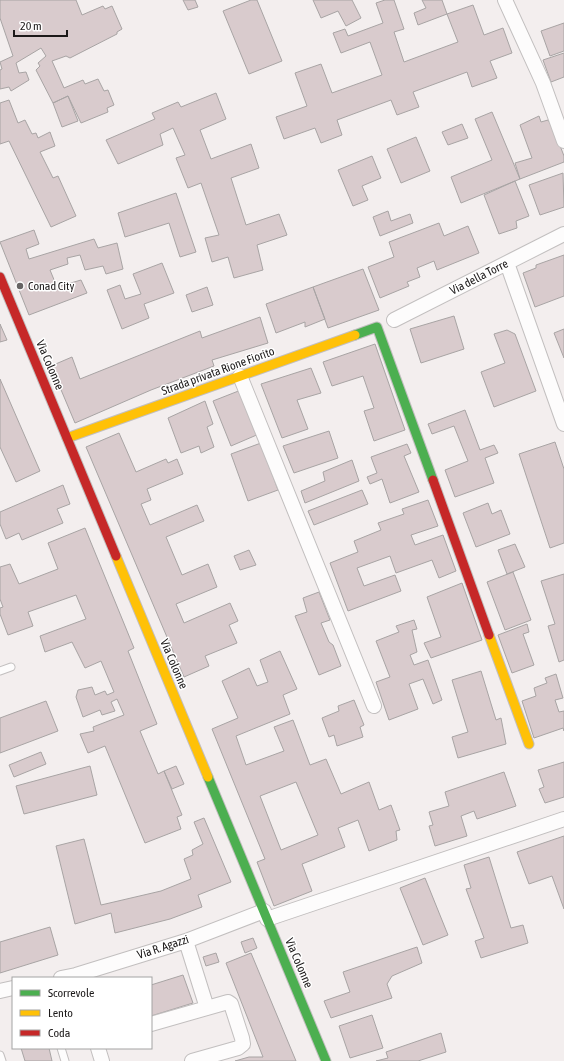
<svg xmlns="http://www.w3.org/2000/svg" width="564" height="1061" viewBox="0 0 564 1061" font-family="'Asap Condensed',sans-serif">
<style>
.building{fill:#d9cbcd;stroke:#a8a4a4;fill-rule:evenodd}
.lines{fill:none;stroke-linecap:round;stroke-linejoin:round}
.lane-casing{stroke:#c2bfbf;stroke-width:9}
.street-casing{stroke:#c2bfbf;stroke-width:16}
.fast-casing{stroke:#c2bfbf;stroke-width:11}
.slow-casing{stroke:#c2bfbf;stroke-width:11}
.jam-casing{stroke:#c2bfbf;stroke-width:11}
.lane{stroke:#fdfcfc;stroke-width:7}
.street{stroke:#fdfcfc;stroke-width:14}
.fast{stroke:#4caf50;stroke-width:9}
.slow{stroke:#ffc107;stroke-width:9}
.jam{stroke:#c62828;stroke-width:9}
.poi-dot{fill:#676464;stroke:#fff;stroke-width:1.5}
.labels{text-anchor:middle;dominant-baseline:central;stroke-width:3;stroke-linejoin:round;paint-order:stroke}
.street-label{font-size:12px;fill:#1c1919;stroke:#fff}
.poi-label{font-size:12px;fill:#1c1919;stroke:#fff;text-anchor:start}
</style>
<rect width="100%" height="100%" fill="#f3eeee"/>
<path class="building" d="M0,0h76l6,15 21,-9 2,3 7,-3 10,23 -5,3v2l-47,24 -4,-2 -14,5 12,27 19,-8 2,4 13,-5 6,12 4,-1 6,15 -7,3 1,4 -27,11 -13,-27 -15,7 -17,-33 4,-4 -2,-3 8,-7 -5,-8 -25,15 3,10 7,-1 3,8 -18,11 -2,-4 -9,2v-19l2,-1 -2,-7 13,-6 -13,-38z
M183,0h12l3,7 -10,3z
M251,0h6l25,61 -33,13 -26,-63z
M313,0h39l9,18 -15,8 -8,-15 -17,7z
M385,0h9l10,29 -10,3 10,30 54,-20 -11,-28 26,-9 11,30 19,-7 9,25 -22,8 7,17 -25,9 -5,-15 -54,20 6,15 -22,8 -6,-15 -54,20 5,15 -21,8 -6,-15 -31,11 -8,-22 31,-11 -12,-33 26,-9 11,29 50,-18 -12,-33 -29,11 -8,-20 12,-4 3,7 35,-13 -7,-20z
M422,0h20l5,14 -29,11 -4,-12 12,-5z
M564,23v28l-14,5 -9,-25z
M564,53v24l-13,5 -8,-22z
M216,93l10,26 -26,11 11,29 40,-15 8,24 -28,10 15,47 33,-11 8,21 -30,10 6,25 -29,8 -6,-21 -16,5 -7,-24 14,-3 -18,-52 -13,5 -12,-30 9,-3 -12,-27 -13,6 3,11 -45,19 -12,-24 49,-21 -3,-6 26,-11 3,5z
M68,96l10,25 -16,6 -9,-24z
M9,100l9,23 7,-3 7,14 4,-1 2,5 12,-6 5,14 -15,6 13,26 5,-2 18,40 -25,11 -42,-86 -9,3v-41z
M492,112l28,67 -59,24 -10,-26 41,-17 -17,-41z
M539,116l2,6 7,-2 6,10 10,26v6l-44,17 -5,-16 17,-5 -12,-33z
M462,124l6,14 -20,7 -6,-13z
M416,137l14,34 -29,12 -14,-34z
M372,156l9,22 -19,8 6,14 -15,6 -15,-36z
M563,173l1,34 -24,8 -11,-30z
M515,181l14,35 -13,5 1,7 -18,6 -15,-39z
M176,193l20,59 -16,5 -11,-34 -44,14 -7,-24z
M388,211l3,10 19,-7 3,9 -33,13 -7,-19z
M439,223l5,13 24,-10 11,27 -42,17 -3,-9 -17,7 3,9 -13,5 2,4 -29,12 -12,-31 26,-10 -5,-15z
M34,230l5,14 -13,5 3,10 65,-20 4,9 19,-5 6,26 -17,5 -3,-8 -18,4 -5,-15 -13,3 1,6 -18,6 7,17 24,-7 6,13 -58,22 -29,-73z
M564,255v41l-29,11 -12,-34 13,-5v-3z
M162,263l12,30 -30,11 5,14 -27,11 -15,-39 13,-5 5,14 16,-5 -8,-20z
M363,269l16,41 -51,18 -15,-41z
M207,287l6,18 -21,7 -6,-17z
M313,287l12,32 -20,8v-5l-29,11 -10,-29z
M454,316l10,33 -43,14 -11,-34z
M260,317l8,26 -56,17 2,6 -63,24 -76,33 -24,-57 21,-9 8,22 120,-48 2,7z
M0,324l7,16 -7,2z
M564,329v29l-10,-25z
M507,330l8,4 21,57 -42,16 -13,-35 24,-9 -11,-29z
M375,344l30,86 -31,11 -10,-30 10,-3 -11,-32 -31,10 -9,-24z
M311,368l10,25 -24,7 11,29 -26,9 -21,-54z
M0,379l40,92 -24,11 -16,-35z
M241,390l18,44 -28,12 -18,-45z
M205,401l8,23 -6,3 7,20 -13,6 -2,-7 -18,7 -13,-35z
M465,410l15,40 14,-5 4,8 -13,5 9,25 -39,14 -10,-27 23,-9 -14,-35 -22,8 -4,-10z
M329,431l9,27 -44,15 -11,-27z
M119,433l17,39 30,-13 2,4 9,-4 6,15 -36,15 4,11 -10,4 9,21 47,-20 7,16 -38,16 16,38 26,-11 9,23 -41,17 8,19 46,-20 8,18 -9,4 8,18 -32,13 4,10 -25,11 -98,-230z
M555,442l9,27v74l-14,5 -31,-94z
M261,443l17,47 -30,11 -17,-47z
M407,444l4,9 -7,3 15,36 -29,11 -8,-24 -12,5 -3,-7 10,-4 -6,-16z
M352,460l7,21 -54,22 -4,-12 24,-10 -2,-9z
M63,485l7,19 -13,5 6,14 -41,17 -3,-7 -13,6 -6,-15v-12z
M362,490l6,14 -54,21 -6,-14z
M428,500l10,26 -27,9 4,10 28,-10 13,36 -17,7 -7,-18 -36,13 -6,-17 -33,12 7,18 31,-11 6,16 -53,20 -18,-48 28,-11 -4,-11 27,-11 -3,-7 26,-9 -2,-5z
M488,503l4,11 9,-4 9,24 -34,13 -13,-34z
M85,528l49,120 -6,3 29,73 -17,7 18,43 6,-3 18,44 -5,2 4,12 -36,14 -40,-97 -17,7 -8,-19 14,-3 -1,-4 31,-12 -7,-16 -6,3 4,9 -13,4 -2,-5 -17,7 -7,-20 2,-7 14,-3 3,8 10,-4 2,4 7,-3 -13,-31 -16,7 -13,-26 -27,10 -5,-16 46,-17 -10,-24 -48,17 5,14 -25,9 -8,-21v-6l3,-1 -3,-8v-32l10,-3 9,20 39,-15 -10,-26z
M515,544l10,23 -18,7 -9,-24z
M249,550l7,15 -16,5 -6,-14z
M513,572l18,48 -26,10 -18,-48z
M564,574v86l-5,2 -11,-36 7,-2 -14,-43z
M462,583l20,57 -51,18 -7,-15 17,-6 -14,-40z
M319,592l11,28 -9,3 8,19 4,3 8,21 -22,9 -24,-59 12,-4 -4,-14z
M414,620l3,9 -5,1 5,22 -7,3 4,10 14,-5 14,40 -9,4 -10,-25 -14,5 9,25 -29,11 -13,-38 14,-5 -14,-36 23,-9 -3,-6z
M527,624l2,8 -6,2 11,31 -22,8 -14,-38z
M280,651l17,38 -14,6 7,19 -54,22 10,29 38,-14 -10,-24 19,-7 17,45 16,-6 15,35 28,-12 10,28 12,-5 9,25 -4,1 1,9 -28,11 -11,-31 -20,8 7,19 -43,17 10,27 -38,15 -17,-44 8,-3 -53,-130 26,-11 -16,-37 27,-13 8,18 11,-4 -8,-22zM296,782l22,53 -37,15 -21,-54z
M481,671l15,49 5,-2 5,26 -48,14 -6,-21 16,-5 -16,-52z
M556,674l7,24 -8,2 4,12 5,-1v20l-1,-3 -29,10 -12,-37 14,-5 -2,-8 13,-5 -2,-5z
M354,700l10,25 -4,2 3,10 -26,9 -3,-11 -5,2 -7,-19 17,-7 -1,-5z
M46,701l12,30 -58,22v-35z
M41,752l5,12 -32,13 -5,-12z
M564,762v35l-19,6 -6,-14 5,-2 -6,-17z
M90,766l7,29 -73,19 -8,-28z
M176,766l8,18 -12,5 -8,-18z
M504,772l12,34 -39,13 -3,-8 -13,5 6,20 -32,10 -6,-20 4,-1 -4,-13 20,-6 -4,-14z
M204,818l27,64 -33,13 4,12 -32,12 -55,14 -4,-20 -36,11 -19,-78 28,-7 17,66 60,-14 30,-12 -7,-20 9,-4 -1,-5 11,-6 -9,-22z
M564,836v73l-12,-33 -23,8 -12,-32z
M489,857l22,71 12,-3 5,18 -47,15 -6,-17 9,-3 -18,-49 5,-1 -7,-23z
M425,878l23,57 -25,10 -23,-57z
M50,927l8,28 -58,18v-31z
M253,938l4,10 -12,5 -4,-11z
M417,947l5,16 -30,13 -5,8 5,14 -61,20 -7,-17 26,-9 -7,-20z
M216,953l3,9 -13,4 -3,-9z
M251,953l45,108h-61l14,-4h14l-37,-94z
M183,975l10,28 -42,13v-31z
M372,1015l11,33 -33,10 -11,-32z
M441,1033l5,19 -28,9h-42l12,-3 -2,-6z
M21,1048h28l3,13h-27z"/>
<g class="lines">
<g class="lane-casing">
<path id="lane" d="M0,671l11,-4
M61,1048l4,13
M0,1055l2,6"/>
</g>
<g class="street-casing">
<path id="street" d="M505,0l38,83 21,58
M507,263l57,161
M394,320l170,-86
M240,376l134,330
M267,919l297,-100
M186,941l21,67
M61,978l15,-3 110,-34 78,-30
M0,991l13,-3
M151,1024l77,-22 3,2 11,34 1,6 -5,4 -46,13
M98,1048l4,13"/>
</g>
<g class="fast-casing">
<path id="fast" d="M355,335l22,-8 56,153
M208,777l118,284"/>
</g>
<g class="slow-casing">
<path id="slow" d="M67,438l288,-103
M116,556l92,221
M489,635l40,109"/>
</g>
<g class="jam-casing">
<path id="jam" d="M0,277l116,279
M433,480l56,155"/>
</g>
<use href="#lane" class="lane"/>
<use href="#street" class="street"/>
<use href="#fast" class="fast"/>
<use href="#slow" class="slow"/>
<use href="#jam" class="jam"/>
</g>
<circle class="poi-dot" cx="20" cy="286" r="4"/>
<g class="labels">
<g class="street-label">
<text transform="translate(479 277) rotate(-27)">Via della Torre</text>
<text transform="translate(50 365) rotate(67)">Via Colonne</text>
<text transform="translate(218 371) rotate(-20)">Strada privata Rione Fiorito</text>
<text transform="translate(174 664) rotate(67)">Via Colonne</text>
<text transform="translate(163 947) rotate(-18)">Via R. Agazzi</text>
<text transform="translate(299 963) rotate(67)">Via Colonne</text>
</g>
<g class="poi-label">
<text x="28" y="286">Conad City</text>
</g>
</g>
<rect x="12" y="977" width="140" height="72" fill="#ffffff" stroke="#a4a3a3"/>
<rect x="20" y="990" width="20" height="6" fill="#4caf50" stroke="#a4a3a3"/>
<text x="48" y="997" font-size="12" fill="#1c1919">Scorrevole</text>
<rect x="20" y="1010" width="20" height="6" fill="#ffc107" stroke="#a4a3a3"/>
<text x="48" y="1017" font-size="12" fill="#1c1919">Lento</text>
<rect x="20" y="1030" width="20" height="6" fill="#c62828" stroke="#a4a3a3"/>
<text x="48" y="1037" font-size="12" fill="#1c1919">Coda</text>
<path d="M14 30v6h53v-6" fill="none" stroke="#1c1919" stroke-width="2"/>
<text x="20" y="30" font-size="12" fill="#1c1919" stroke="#ffffff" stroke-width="3" paint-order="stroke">20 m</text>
</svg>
